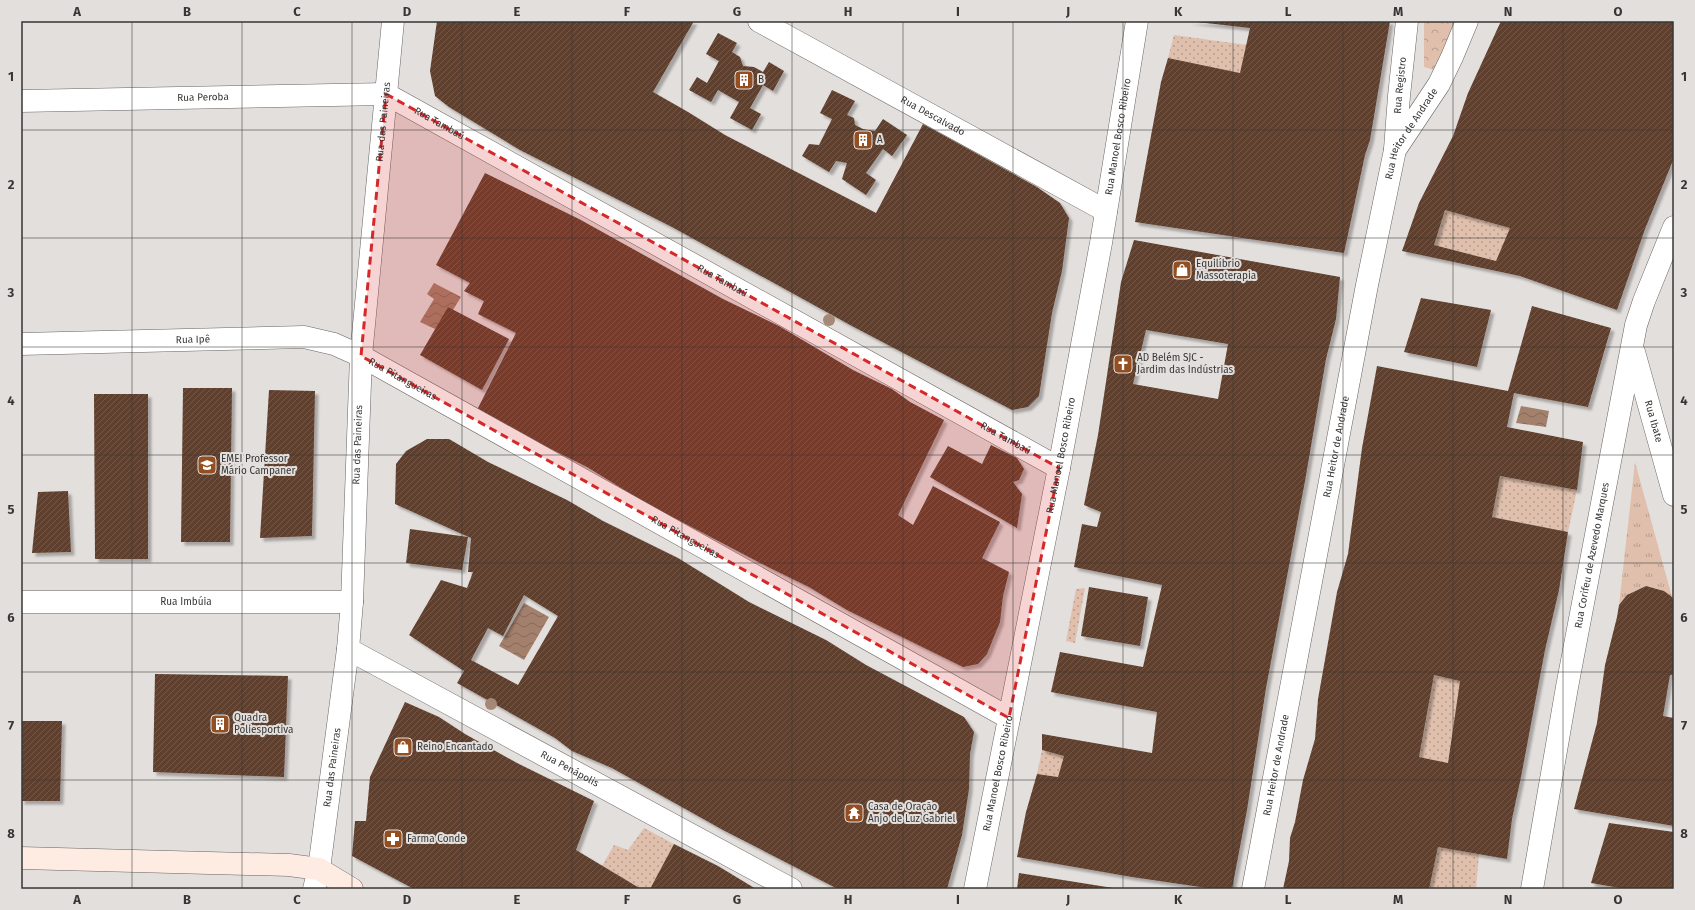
<svg xmlns="http://www.w3.org/2000/svg" width="1695" height="910" viewBox="0 0 1695 910" font-family="'Fira Sans',sans-serif">
<style>
.grass{fill:url(#grass-tufts)}
.park{fill:url(#park-crowns)}
.garden{fill:url(#garden-dots)}
.water{fill:url(#water-waves)}
.building{fill:url(#building-hatch);fill-rule:evenodd;filter:url(#shadow)}
.lines{fill:none;stroke-linecap:round;stroke-linejoin:round}
.minor-casing{stroke:#686462;stroke-width:23}
.secondary-casing{stroke:#686462;stroke-width:23}
.minor{stroke:#fff;stroke-width:22}
.secondary{stroke:#feece2;stroke-width:22}
.tree{fill:#a58876}
.marked{fill:#d62828;fill-opacity:0.2;stroke:#d62828;stroke-width:3;stroke-dasharray:8 5;stroke-linejoin:round}
.grid{fill:none;stroke:#373635;stroke-width:1;stroke-opacity:0.55}
.labels{text-anchor:middle;dominant-baseline:central;stroke-width:4;stroke-linejoin:round;paint-order:stroke}
.poi-label{font-size:10px;fill:#373635;stroke:#e3dfdd;text-anchor:start}
.street-label{font-size:10px;fill:#373635;stroke:#e3dfdd}
.neatline{fill:none;stroke:#373635;stroke-width:1.5}
.grid-label{font-size:13px;text-anchor:middle;font-weight:bold;fill:#373635}
</style>
<defs>
<pattern id="grass-tufts" width="24" height="20" patternUnits="userSpaceOnUse"><rect width="24" height="20" fill="#e0c0ad"/><path d="M3 7l-1-3M5 7V3M7 7l1-3M15 17l-1-3M17 17v-4M19 17l1-3" fill="none" stroke="#b69d8e"/></pattern>
<pattern id="park-crowns" width="20" height="18" patternUnits="userSpaceOnUse"><rect width="20" height="18" fill="#e0c0ad"/><path d="M2 6a3 3 0 1 1 6 0M12 15a3 3 0 1 1 6 0" fill="none" stroke="#b69d8e"/></pattern>
<pattern id="garden-dots" width="8" height="8" patternUnits="userSpaceOnUse"><rect width="8" height="8" fill="#e0c0ad"/><path d="M2 2h.1M6 6h.1" fill="none" stroke="#b69d8e" stroke-width="1.8" stroke-linecap="round"/></pattern>
<pattern id="water-waves" width="16" height="10" patternUnits="userSpaceOnUse"><rect width="16" height="10" fill="#a3806c"/><path d="M0 5q4-4 8 0t8 0" fill="none" stroke="#866a5a"/></pattern>
<pattern id="building-hatch" width="6" height="6" patternUnits="userSpaceOnUse"><rect width="6" height="6" fill="#5e3f2d"/><path d="M-1 1l2-2M0 6l6-6M5 7l2-2" fill="none" stroke="#72594b"/></pattern>
<filter id="shadow"><feDropShadow dx="3.5" dy="3.5" stdDeviation="1" flood-color="#0004"/></filter>
</defs>
<rect width="100%" height="100%" fill="#e3dfdd"/>
<path class="grass" d="M1635,462l37,135c-21,-16 -37,-11 -53,8z"/>
<path class="park" d="M1424,21h32l-21,49 -11,-3z"/>
<path class="garden" d="M1174,35l73,10 -7,28 -72,-15z
M1445,210l65,18 -14,33 -62,-16z
M1500,476l77,14 -9,42 -76,-15z
M1085,588l-10,55 -9,-2 10,-52z
M1434,675l26,6 -12,82 -29,-6z
M1042,750l22,6 -6,21 -21,-3z
M644,828l30,16 -24,45h-9l-39,-23 12,-21 14,5z
M1438,847l41,7 -3,35h-47z"/>
<path class="water" d="M434,283l27,14 -8,13 -18,19 -15,-7 14,-23 -7,-5z
M1521,406l28,5 -3,16 -30,-4z
M524,603l25,14 -25,43 -25,-14z"/>
<path class="building" d="M437,21h257l-41,71 35,20 37,23 151,78 47,-89 114,63 23,16 9,15 -7,53 -10,42 -13,83 -11,11 -16,3 -160,-84 -180,-99 -152,-77 -71,-43 -14,-11 -5,-25z
M1188,21h202l-20,119 -5,15 -21,98 -209,-31 26,-140 7,-24 72,15 10,-45z
M1501,21h173v137l-29,71 -28,81 -97,-34 -118,-25 17,-48 34,-67 15,-43zM1445,210l65,18 -14,33 -62,-16z
M718,33l19,10 -5,9 8,5 3,9 11,1 9,5 6,-10 15,9 -11,20 -10,-6 -13,23 11,6 -9,16 -22,-12 9,-16 -21,-12 -7,12 -22,-12 8,-13 10,6 12,-22 -13,-7z
M832,90l23,11 -8,14 7,3 1,7 8,4 12,2 8,-12 24,16 -15,21 -9,-7 -17,24 10,7 -10,15 -24,-16 5,-16 -11,-2 -7,11 -27,-16 7,-12 10,1 13,-26 -12,-6z
M485,173l94,46 144,80 56,27 74,44 39,19 18,13 34,18 -46,95 15,10 20,-39 67,36 -18,36 27,14 -6,24 -3,26 -13,32 -9,10 -15,3 -116,-57 -38,-23 -39,-19 -126,-66 -57,-35 -38,-19 -54,-30 -18,-8 39,-77 -38,-19 6,-13 -20,-10 6,-8 -34,-18z
M1134,240l206,37 -4,42 -10,40 -21,122 -39,207 -19,122 -15,79h-18l-82,-12 -115,-20 9,-45 11,-38 21,3 6,-21 -22,-6v-16l110,19 5,-41 -106,-20 9,-40 83,15 19,-82 -88,-18 8,-43 15,3 4,-15 -17,-7 14,-70 23,-153zM1146,330l82,14 -10,55 -85,-15z
M1421,298l70,12 -14,57 -73,-15z
M1532,306l79,22 -23,79 -74,-14 -7,34 76,15 -6,48 -77,-14 -8,41 76,15 -9,58 -14,60 -24,127 -9,42 -5,40 -69,-12 -9,42h-146l6,-28 1,-23 5,-16 8,-42 12,-41 3,-40 19,-107 11,-38 14,-106 15,-82 131,25zM1434,675l26,6 -12,82 -29,-6z
M448,307l61,32 -27,51 -62,-35z
M183,388h49l-2,154h-49z
M269,390l46,1 -3,145 -52,2z
M94,394h54v165h-53z
M427,439h22l39,23 79,38 36,21 75,37 71,44 77,38 40,25 98,52 10,15 -4,22 -1,35 -7,46 -15,54h-109l-115,-59 -111,-62 -40,-17 -17,-13 -98,-55 7,-12 -55,-36 32,-55 26,8 6,-16h-5l3,-34 -76,-34 1,-40 10,-13zM524,595l34,21 -40,69 -47,-25 17,-32 15,8z
M991,445l26,13 7,11 -5,11 -6,2 9,12 -5,34 -87,-51 18,-31 34,18z
M68,491l3,61 -39,1 6,-61z
M410,529l58,8 -6,33 -56,-7z
M1646,586l18,5 8,6 2,6v72h-4l-7,41 11,2v108l-100,-17 23,-86 8,-58 12,-48 2,-12 8,-10z
M1089,587l59,10 -8,49 -59,-10z
M155,674l133,2 -4,101 -131,-5z
M405,702l34,15 26,17 52,29 77,38 -18,49 65,39h-227l-62,-33 3,-35h11l4,-44z
M21,721h41l-2,80h-39z
M1609,823l65,9v57h-48l-35,-6z
M674,844l44,22 38,23h-106z
M1019,873l94,15v1h-96z"/>
<g class="lines">
<g class="minor-casing">
<g id="minor">
<path id="s1" d="M759,21l347,190"/>
<path id="s2" d="M21,101l365,-7 673,374"/>
<path id="s3" d="M1395,149l4,-53 8,-75"/>
<path id="s4" d="M21,344l283,-7 30,7 27,12 648,362"/>
<path id="s5" d="M1634,352l40,143"/>
<path id="s6" d="M21,602h331"/>
<path id="s7" d="M348,649l443,240"/>
<path id="s8" d="M314,889l5,-20 29,-220 4,-47 9,-246 32,-335"/>
<path id="s9" d="M975,889l84,-421 42,-225 36,-222"/>
<path id="s10" d="M1253,889l114,-604 28,-135 44,-66 13,-27 15,-36"/>
<path id="s11" d="M1532,889l35,-202 69,-362 8,-24 30,-74"/>
</g>
</g>
<g class="secondary-casing">
<path id="secondary" d="M21,858l268,7 30,4 33,20"/>
</g>
<use href="#minor" class="minor"/>
<use href="#secondary" class="secondary"/>
</g>
<g class="tree">
<circle cx="829" cy="320" r="6"/>
<circle cx="491" cy="704" r="6"/>
</g>
<path class="marked" d="M386,94l673,374 -50,250 -648,-362z"/>
<path class="grid" d="M132,21v868M242,21v868M352,21v868M462,21v868M572,21v868M682,21v868M792,21v868M903,21v868M1013,21v868M1123,21v868M1233,21v868M1343,21v868M1453,21v868M1563,21v868M21,130h1653M21,238h1653M21,347h1653M21,455h1653M21,563h1653M21,672h1653M21,780h1653"/>
<defs>
<g id="building-square" transform="scale(1)"><rect x="-9" y="-9" width="18" height="18" rx="4" fill="#934f22" stroke="#e3dfdd"/><path d="M-4-6H4V6H1V3H-1V6H-4ZM-2.5-4.3h1.7v1.8h-1.7ZM.8-4.3h1.7v1.8H.8ZM-2.5-1h1.7V.8h-1.7ZM.8-1h1.7V.8H.8Z" fill="#fff"/></g>
<g id="shop-square" transform="scale(1)"><rect x="-9" y="-9" width="18" height="18" rx="4" fill="#934f22" stroke="#e3dfdd"/><path d="M-5-2.5h2.3a2.7 3.5 0 0 1 5.4 0H5L5.5 6h-11ZM-1.5-2.5h3a1.5 2.3 0 0 0-3 0Z" fill="#fff"/></g>
<g id="church-square" transform="scale(1)"><rect x="-9" y="-9" width="18" height="18" rx="4" fill="#934f22" stroke="#e3dfdd"/><path d="M-1.2-6h2.4v3.5h3.3v2.4h-3.3V6h-2.4V-.1h-3.3v-2.4h3.3Z" fill="#fff"/></g>
<g id="school-square" transform="scale(1)"><rect x="-9" y="-9" width="18" height="18" rx="4" fill="#934f22" stroke="#e3dfdd"/><path d="M0-5L7-2L0 1L-7-2ZM-4 1L0 2.5L4 1V4Q0 6-4 4Z" fill="#fff"/></g>
<g id="temple-square" transform="scale(1)"><rect x="-9" y="-9" width="18" height="18" rx="4" fill="#934f22" stroke="#e3dfdd"/><path d="M0-6L5-2H3V0L6.5 2.5H4V6H1.5V3h-3V6H-4V2.5H-6.5L-3 0V-2H-5Z" fill="#fff"/></g>
<g id="pharmacy-square" transform="scale(1)"><rect x="-9" y="-9" width="18" height="18" rx="4" fill="#934f22" stroke="#e3dfdd"/><path d="M-2-6h4v4h4v4h-4v4h-4v-4h-4v-4h4Z" fill="#fff"/></g>
</defs>
<g fill-rule="evenodd">
<use href="#building-square" x="744" y="80"/>
<use href="#building-square" x="863" y="140"/>
<use href="#shop-square" x="1182" y="270"/>
<use href="#church-square" x="1123" y="364"/>
<use href="#school-square" x="207" y="465"/>
<use href="#building-square" x="220" y="724"/>
<use href="#shop-square" x="403" y="747"/>
<use href="#temple-square" x="854" y="813"/>
<use href="#pharmacy-square" x="393" y="839"/>
</g>
<g class="labels">
<g class="poi-label">
<text x="758" y="80">B</text>
<text x="877" y="140">A</text>
<text x="1196" y="264">Equilíbrio<tspan x="1196" dy="12">Massoterapia</tspan></text>
<text x="1137" y="358">AD Belém SJC -<tspan x="1137" dy="12">Jardim das Indústrias</tspan></text>
<text x="221" y="459">EMEI Professor<tspan x="221" dy="12">Mário Campaner</tspan></text>
<text x="234" y="718">Quadra<tspan x="234" dy="12">Poliesportiva</tspan></text>
<text x="417" y="747">Reino Encantado</text>
<text x="868" y="807">Casa de Oração<tspan x="868" dy="12">Anjo de Luz Gabriel</tspan></text>
<text x="407" y="839">Farma Conde</text>
</g>
<g class="street-label">
<text stroke="none"><textPath href="#s3" startOffset="64">Rua Registro</textPath></text>
<text stroke="none"><textPath href="#s2" startOffset="182">Rua Peroba</textPath></text>
<text stroke="none"><textPath href="#s1" startOffset="198">Rua Descalvado</textPath></text>
<text stroke="none"><textPath href="#s8" startOffset="771">Rua das Paineiras</textPath></text>
<text stroke="none"><textPath href="#s2" startOffset="426">Rua Tambaú</textPath></text>
<text stroke="none"><textPath href="#s10" startOffset="774">Rua Heitor de Andrade</textPath></text>
<text stroke="none"><textPath href="#s9" startOffset="766">Rua Manoel Bosco Ribeiro</textPath></text>
<text stroke="none"><textPath href="#s2" startOffset="750">Rua Tambaú</textPath></text>
<text stroke="none"><textPath href="#s4" startOffset="172">Rua Ipê</textPath></text>
<text stroke="none"><textPath href="#s4" startOffset="391">Rua Pitangueiras</textPath></text>
<text stroke="none"><textPath href="#s5" startOffset="72">Rua Ibate</textPath></text>
<text stroke="none"><textPath href="#s2" startOffset="1074">Rua Tambaú</textPath></text>
<text stroke="none"><textPath href="#s8" startOffset="447">Rua das Paineiras</textPath></text>
<text stroke="none"><textPath href="#s10" startOffset="450">Rua Heitor de Andrade</textPath></text>
<text stroke="none"><textPath href="#s9" startOffset="442">Rua Manoel Bosco Ribeiro</textPath></text>
<text stroke="none"><textPath href="#s4" startOffset="715">Rua Pitangueiras</textPath></text>
<text stroke="none"><textPath href="#s11" startOffset="339">Rua Corifeu de Azevedo Marques</textPath></text>
<text stroke="none"><textPath href="#s6" startOffset="165">Rua Imbúia</textPath></text>
<text stroke="none"><textPath href="#s10" startOffset="126">Rua Heitor de Andrade</textPath></text>
<text stroke="none"><textPath href="#s8" startOffset="123">Rua das Paineiras</textPath></text>
<text stroke="none"><textPath href="#s7" startOffset="252">Rua Penápolis</textPath></text>
<text stroke="none"><textPath href="#s9" startOffset="118">Rua Manoel Bosco Ribeiro</textPath></text>
</g>
</g>
<rect width="1695" height="910" fill="none" stroke="#e3dfdd" stroke-width="44"/>
<rect x="22" y="22" width="1651" height="866" class="neatline"/>
<g class="grid-label">
<text x="77" y="16">A</text>
<text x="187" y="16">B</text>
<text x="297" y="16">C</text>
<text x="407" y="16">D</text>
<text x="517" y="16">E</text>
<text x="627" y="16">F</text>
<text x="737" y="16">G</text>
<text x="848" y="16">H</text>
<text x="958" y="16">I</text>
<text x="1068" y="16">J</text>
<text x="1178" y="16">K</text>
<text x="1288" y="16">L</text>
<text x="1398" y="16">M</text>
<text x="1508" y="16">N</text>
<text x="1618" y="16">O</text>
<text x="11" y="81">1</text>
<text x="1684" y="81">1</text>
<text x="11" y="189">2</text>
<text x="1684" y="189">2</text>
<text x="11" y="297">3</text>
<text x="1684" y="297">3</text>
<text x="11" y="405">4</text>
<text x="1684" y="405">4</text>
<text x="11" y="514">5</text>
<text x="1684" y="514">5</text>
<text x="11" y="622">6</text>
<text x="1684" y="622">6</text>
<text x="11" y="730">7</text>
<text x="1684" y="730">7</text>
<text x="11" y="838">8</text>
<text x="1684" y="838">8</text>
<text x="77" y="904">A</text>
<text x="187" y="904">B</text>
<text x="297" y="904">C</text>
<text x="407" y="904">D</text>
<text x="517" y="904">E</text>
<text x="627" y="904">F</text>
<text x="737" y="904">G</text>
<text x="848" y="904">H</text>
<text x="958" y="904">I</text>
<text x="1068" y="904">J</text>
<text x="1178" y="904">K</text>
<text x="1288" y="904">L</text>
<text x="1398" y="904">M</text>
<text x="1508" y="904">N</text>
<text x="1618" y="904">O</text>
</g>
</svg>
